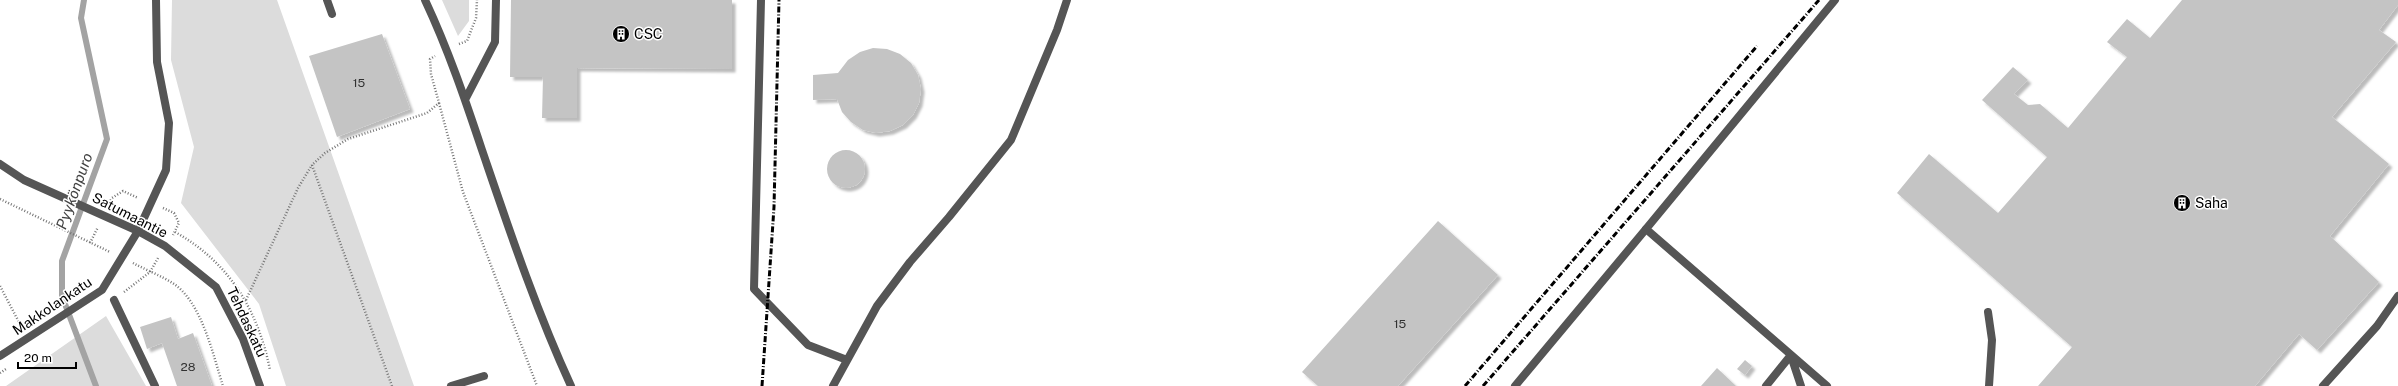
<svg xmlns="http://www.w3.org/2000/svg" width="2398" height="386" viewBox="0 0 2398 386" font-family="'Public Sans',sans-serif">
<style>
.green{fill:#dcdcdc}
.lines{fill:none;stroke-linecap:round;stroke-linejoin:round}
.stream{stroke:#a3a3a3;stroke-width:6}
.building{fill:#c4c4c4;filter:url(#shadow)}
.path{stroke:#777;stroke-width:2.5;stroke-dasharray:1 2;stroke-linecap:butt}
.service{stroke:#555;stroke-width:8}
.minor{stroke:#555;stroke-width:8}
.tertiary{stroke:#555;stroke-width:8}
.rail{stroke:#000;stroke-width:3;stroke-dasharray:6 2 1 2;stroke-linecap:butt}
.labels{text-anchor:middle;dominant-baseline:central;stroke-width:3;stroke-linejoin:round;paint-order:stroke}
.number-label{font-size:12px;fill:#313131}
.poi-label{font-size:14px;fill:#000;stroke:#fff;text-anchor:start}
.street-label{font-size:14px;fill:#000;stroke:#fff}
.water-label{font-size:15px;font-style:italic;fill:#444;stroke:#fff}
</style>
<defs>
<filter id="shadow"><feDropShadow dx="3.5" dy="3.5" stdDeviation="1" flood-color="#0004"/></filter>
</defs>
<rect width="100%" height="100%" fill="#fff"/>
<path class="green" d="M172,0h105l137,386h-128l-27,-82 -78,-101 13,-56 -23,-87z
M442,0h27v21l-11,15z
M106,316l40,70h-140z"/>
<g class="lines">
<path class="stream" d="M84,0l-3,18 26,121 -45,122v35l34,90"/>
</g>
<path class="building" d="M511,0h221v69l-155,-1v50h-35l1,-41h-33z
M2182,0h216v5l-19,25 17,12 -64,75 57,47 -59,72 49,46 -62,68 -18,-16 -44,52h-217l34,-39 -175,-154 32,-39 69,59 49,-56 -65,-57 31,-33 15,13 -14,14 14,11 12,-1 28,24 59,-71 -20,-15 20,-23 23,19z
M382,34l28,75 -73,28 -28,-81z
M873,48l14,1 13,5 11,9 7,12 3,14 -2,14 -6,12 -10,10 -13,6 -14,2 -13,-3 -12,-8 -9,-10 -5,-13 -24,1v-25l25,-2 10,-13 12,-8z
M827 169a19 19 0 1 1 38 0a19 19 0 1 1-38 0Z
M1438,221l60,54 -100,111h-80l-16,-14z
M171,317l7,22 15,-6 19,53h-35l-15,-43 -15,6 -7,-22z
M1745,360l7,6 -7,9 -8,-6z
M1717,368l19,18h-35z"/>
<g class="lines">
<path class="path" d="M459,44l8,-3 9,-23 1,-18
M439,103l24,89 74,194
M0,199l110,53
M109,203l3,-5 11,-7 15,7
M163,208l11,5 5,10 -6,12
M175,232c54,30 83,78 95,138
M90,243l8,-16
M133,263c13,7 29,13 41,21 28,19 39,71 49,102
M0,286l21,40
M124,292l26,-20 8,-14
M246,300l52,-112 14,-23
M0,373l6,-4
M392,386l-80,-221 13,-12 23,-14 79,-26 12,-10 -8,-29 -1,-15 5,-3"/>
<path class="service" d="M425,0c23,49 40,99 57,150 27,79 54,160 89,236
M466,98l29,-56 1,-42
M138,231l28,-61 3,-47 -12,-61 -1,-62
M114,300l41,86
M1988,312l4,28 -3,46
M1791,356l10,30
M451,386l33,-10
M1766,386l25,-31
M1827,386l-181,-157 189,-229
M2323,386l54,-60 21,-30"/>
<path class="minor" d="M327,0l5,14
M761,0l-7,289 54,56 39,15
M833,386l44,-80 33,-44 39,-45 62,-77 46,-110 10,-30
M1515,386l131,-157"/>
<path class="tertiary" d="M0,164l24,16 114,51 27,15 51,41 27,52 17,47
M0,356l102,-66 36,-59"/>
<path class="rail" d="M762,386l12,-179 5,-207
M1465,386l292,-340
M1483,386l336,-386"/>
</g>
<defs>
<g id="building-disc" transform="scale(0.9)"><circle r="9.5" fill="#000" stroke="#fff"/><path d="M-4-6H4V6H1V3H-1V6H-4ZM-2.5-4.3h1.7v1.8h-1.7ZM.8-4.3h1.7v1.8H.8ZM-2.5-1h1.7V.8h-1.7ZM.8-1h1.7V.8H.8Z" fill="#fff"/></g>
</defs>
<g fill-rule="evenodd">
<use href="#building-disc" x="621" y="34"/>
<use href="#building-disc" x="2182" y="203"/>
</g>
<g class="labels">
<g class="number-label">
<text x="359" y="83">15</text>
<text x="1400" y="324">15</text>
<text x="188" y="367">28</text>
</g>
<g class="poi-label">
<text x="634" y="34">CSC</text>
<text x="2195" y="203">Saha</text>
</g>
<g class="street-label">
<text transform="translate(130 215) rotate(27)">Satumaantie</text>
<text transform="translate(52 306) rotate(-34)">Makkolankatu</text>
<text transform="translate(247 322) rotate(65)">Tehdaskatu</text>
</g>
<g class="water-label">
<text transform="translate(74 191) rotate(-70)">Pyykönpuro</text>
</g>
</g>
<path d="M18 362v6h58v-6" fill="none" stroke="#000000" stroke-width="2"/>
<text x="24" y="362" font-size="12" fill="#000000" stroke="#ffffff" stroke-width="3" paint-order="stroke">20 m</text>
</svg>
